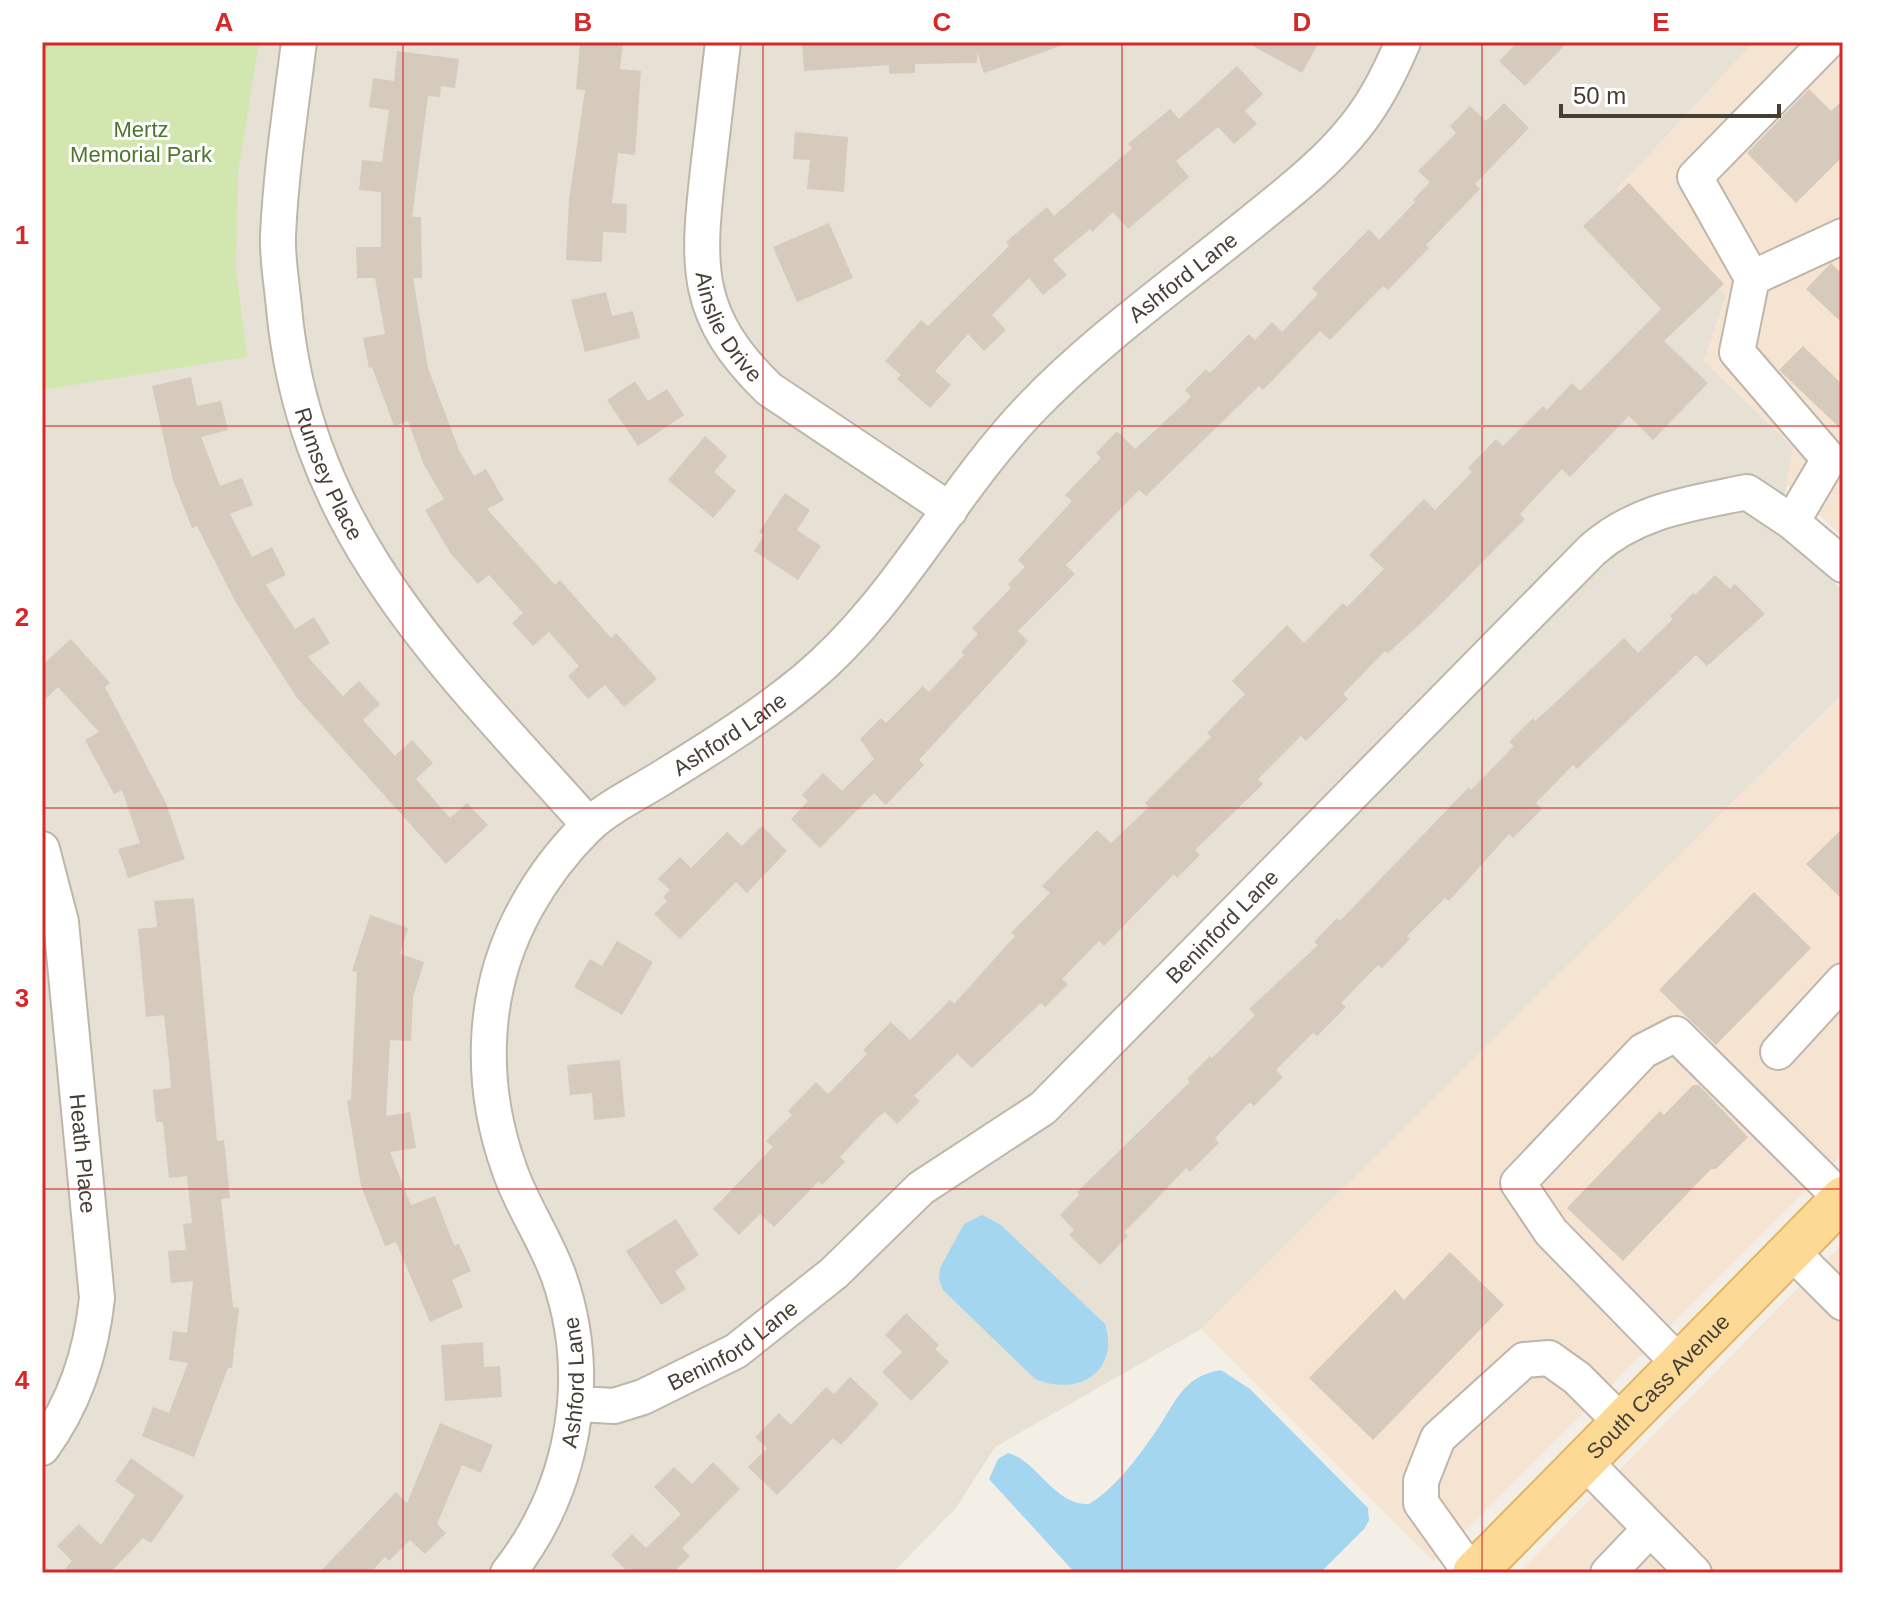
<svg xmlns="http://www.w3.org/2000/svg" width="1885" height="1615" viewBox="0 0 1885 1615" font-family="Helvetica,sans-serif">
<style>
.residential{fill:#e7e0d5}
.commercial{fill:#f5e4d2}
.green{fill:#d2e7b0}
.water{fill:#a4d6ef}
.building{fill:#d5cabc}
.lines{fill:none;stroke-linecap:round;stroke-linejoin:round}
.minor-casing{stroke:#bfb6aa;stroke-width:38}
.major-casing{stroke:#e2b466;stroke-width:46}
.minor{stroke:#fff;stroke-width:34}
.major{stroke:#fdd996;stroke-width:42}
.grid{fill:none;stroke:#d62828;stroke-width:2;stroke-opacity:0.55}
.labels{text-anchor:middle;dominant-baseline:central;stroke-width:6;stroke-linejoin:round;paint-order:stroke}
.park-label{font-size:22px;fill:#4c772a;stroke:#fff}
.street-label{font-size:22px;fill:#463f36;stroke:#fff}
.neatline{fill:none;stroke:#d62828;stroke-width:3}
.grid-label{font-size:26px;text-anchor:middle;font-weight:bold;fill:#d62828}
</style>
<rect width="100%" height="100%" fill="#f3efe7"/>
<path class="residential" d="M42,42h1712l-138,148 110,105 -22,66 89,86 -14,85 64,59v102l-642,636 -206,118 -39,61 -64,65h-850z"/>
<path class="commercial" d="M1754,42h89v495l-57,-53 7,-37 -89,-86 22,-66 -110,-105z
M1843,693v461l-409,408 -233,-233z
M1843,1244v329h-325l281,-286z"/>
<path class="green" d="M42,42h217l-21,131 -2,97 11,87 -205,33z"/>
<path class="water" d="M982,1215l19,10 104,99c15,48 -27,73 -70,55l-92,-89 -4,-11 1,-11 24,-44z
M1221,1370l29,19 118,119 1,12 -4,8 -45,45h-245l-86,-94 9,-20 10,-6c30,8 46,53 81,51 28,-17 49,-47 67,-73 20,-28 25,-54 65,-61z"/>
<path class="building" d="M580,42h43l-3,27 21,2 -6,84 -17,-2 -6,50 15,1 -1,29 -23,-1 -1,30 -36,-2 3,-60 16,-110 -9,-1z
M802,42h261v3l-79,28 -7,-20v10l-62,1v9l-26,1v-9l-85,6z
M1246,42h73l-17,31z
M1518,42h50l-43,44 -26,-25z
M397,51l62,8 -4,29 -14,-2 -1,11 -12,-1 -16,121h9l1,61h-9l15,90 31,82 15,26 12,-7 18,31 -17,9 68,76 5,-5 51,58 5,-5 41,46 -33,28 -19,-22 -17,14 -20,-23 11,-10 -30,-34 -16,14 -21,-23 11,-10 -34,-38 -11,9 -27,-30 -26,-44 19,-11 -20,-34 -16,-44 -14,5 -22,-59 -3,1 -6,-30 22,-4 -10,-56h-18l-1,-31h25v-55l-22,-2 3,-30 20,2 7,-52 -20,-3 4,-29 21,3z
M1237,66l26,28 -18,17 12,13 -23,20 -16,-17 -42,34 13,16 -61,52 -15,-17 -21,20 -2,-3 -37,31 14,15 -24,20 -14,-17 -37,37 14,15 -22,21 -16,-17 -33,37 16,14 -21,23 -33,-29 4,-4 -16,-14 36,-41 7,6 81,-80 -3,-4 41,-35 7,9 78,-68 -4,-4 42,-35 9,10z
M1809,89l22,22 12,-11v56l-47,47 -49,-50z
M1504,103l25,25 -54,56 5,5 -54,56 3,3 -41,42 -5,-4 -53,54 -10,-9 -57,59 -4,-4 -113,110 -7,-6 -73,75 9,9 -57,57 10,10 -109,119 5,5 -38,40 -12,-12 -54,55 -29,-29 17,-18 -6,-6 21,-22 19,18 32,-32 -14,-20 21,-21 5,5 37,-37 6,6 35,-37 -3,-3 17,-18 -6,-6 39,-40 -3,-4 17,-17 -7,-7 54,-59 -7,-6 36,-37 -5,-5 21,-22 18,18 56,-52 -6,-7 21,-21 4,4 39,-39 6,6 17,-18 10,10 36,-38 -6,-6 57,-59 10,11 36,-38 -2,-2 17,-18 -12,-11 38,-38 -6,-7 20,-20 16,15z
M795,132l53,5 -4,55 -37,-3 3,-29 -17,-1z
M1629,183l95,101 -60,57 44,42 -55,57 -24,-24 -59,61 -8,-8 -42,45 5,5 -95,96 -42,38 -3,-2 -42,43 5,5 -42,42 -5,-5 -43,43 5,5 -68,66 5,5 -23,23 -3,-4 -70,72 -5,-5 -37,38 6,5 -23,23 -4,-4 -69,65 -15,-14 -43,42 6,5 -23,23 -12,-12 -7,5 -38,40 5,5 -23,23 -3,-4 -45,46 -14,-13 -21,21 -26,-26 60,-62 -7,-6 26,-26 -4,-4 28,-29 12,12 39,-40 -4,-4 28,-28 19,18 40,-40 4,4 61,-68 -4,-3 39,-40 -8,-7 55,-56 14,13 38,-36 -4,-4 66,-66 -4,-4 38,-39 -13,-13 55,-56 17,18 39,-40 4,4 37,-38 -15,-14 55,-56 11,11 37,-38 -4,-4 28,-29 7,7 40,-40 4,4 25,-27 8,8 81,-82 -78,-83z
M829,223l24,55 -56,24 -24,-55z
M1831,263l12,12v49l-37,-35z
M606,292l6,24 21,-5 7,27 -55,14 -14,-52z
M1803,346l40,39v46l-64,-61z
M191,377l6,29 24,-5 7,29 -27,7 19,49 22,-8 11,27 -23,9 22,43 20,-10 14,28 -20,10 29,44 19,-12 16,26 -22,14 35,39 16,-15 21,23 -17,16 32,36 17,-16 21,23 -17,16 34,39 17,-15 21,22 -42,39 -149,-166 -61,-95 -39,-77 -5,2 -19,-48 -21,-94z
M635,381l13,20 19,-12 17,26 -46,31 -31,-46z
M705,436l22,20 -13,16 22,19 -23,27 -45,-38z
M785,493l25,17 -13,20 24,16 -23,34 -44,-29 10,-16 -5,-3z
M1715,575l15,14 5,-5 30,30 -58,52 -11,-11 -119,114 -4,-4 -37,38 6,6 -29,29 -4,-4 -60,67 -4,-3 -38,38 3,3 -28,29 -4,-3 -37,38 5,4 -29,29 -4,-3 -37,37 7,7 -29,29 -4,-4 -35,36 4,5 -29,29 -4,-4 -36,38 -26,26 4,4 -28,29 -31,-30 5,-5 -14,-15 19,-20 -2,-3 113,-110 -3,-3 23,-23 2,2 43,-43 -6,-6 69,-64 -4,-3 23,-24 3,3 129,-134 2,3 43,-44 -5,-4 24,-24 2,3 21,-19 68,-64 14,15 35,-34 -3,-3 23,-23 2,2z
M71,639l39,44 -5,4 61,116 19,56 -57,19 -10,-29 22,-6 -18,-53 -8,4 -29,-54 14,-8 -41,-45 -16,15v-37z
M762,826l25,25 -40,42 -11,-11 -56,57 -26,-25 13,-13 -4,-4 7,-7 -12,-11 22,-22 11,11 36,-36 15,14z
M1843,828v72l-37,-36z
M1754,892l57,56 -95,97 -57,-55z
M194,898l23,243 7,-1 6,58 -9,1 12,108 6,1 -7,60h-4l-34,89 -52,-21 11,-29 16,6 19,-50 -19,-3 4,-29 14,2 6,-52 -22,2 -3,-32 18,-1 -3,-26 9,-1 -5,-47 -18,2 -6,-56h-7l-3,-32 18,-2 -2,-26 -5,-47 -18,2 -8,-88 19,-2 -3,-26z
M370,915l38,13 -8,26 24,8 -11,35 -2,44 -21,-1 -4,76 24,-4 6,36 -26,4 21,53 24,-9 19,49 5,-1 12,27 -19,9 11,27 -33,15 -34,-80 -11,4 -24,-60 -14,-85 4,-1 6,-128 -5,-1z
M617,941l36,21 -31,53 -48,-28 16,-28 12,7z
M620,1060l5,57 -31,3 -2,-27 -22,2 -3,-30z
M1693,1085h6l49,52 -32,32h-5l-88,92 -56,-53 93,-97 4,4z
M676,1219l23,36 -24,16 11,18 -25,16 -35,-54z
M1450,1252l54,53 -131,135 -64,-62 86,-88 9,10z
M906,1313l33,32 -4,4 14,13 -38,39 -29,-29 20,-20 -17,-17z
M483,1342l1,25 16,-1 2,31 -57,4 -4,-56z
M850,1377l29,27 -38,41 -8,-7 -56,57 -29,-28 19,-19 -12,-11 24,-24 12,12 35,-38 8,7z
M440,1423l53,22 -12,28 -19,-8 -25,59 9,9 -21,21 -15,-14 -21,21 -4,-4 -15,16h-51l77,-81 11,11z
M131,1458l53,38 -33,47 -8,-5 -33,35h-49l11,-12 -15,-15 22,-22 22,21 34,-50 -20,-14z
M713,1462l27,27 -58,59 8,8 -17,17h-52l4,-4 -14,-14 21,-21 14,14 35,-34 -27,-27 20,-20 18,17z"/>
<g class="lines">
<g class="minor-casing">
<g id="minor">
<path id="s1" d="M299,42c-8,64 -18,129 -21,193 -1,24 4,49 6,73 21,226 163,358 305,517"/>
<path id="s2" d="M723,42c-5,43 -10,86 -15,128 -11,98 -14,146 61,219l181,121"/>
<path d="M1752,278l91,-42"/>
<path d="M1792,522l37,-63 -92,-107 15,-74 -57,-101 132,-135"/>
<path id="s3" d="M42,849l19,73 36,376c-6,56 -22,105 -55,150"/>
<path d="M1778,1052l65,-71"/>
<path d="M1791,1251l52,52"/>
<path d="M1680,1364l-129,-132 -33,-49 125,-132 33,-17 166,165"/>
<path id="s4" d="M578,1404l36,2 29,-9 93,-46 98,-78 87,-85 122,-80 549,-558c45,-40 98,-46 155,-58l45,30 51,43"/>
<path d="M1584,1461l110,112"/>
<path id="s5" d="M508,1573c66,-84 86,-195 51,-296 -13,-37 -36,-69 -49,-106 -32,-88 -29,-183 17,-265 15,-27 37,-56 59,-78 20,-20 50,-34 74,-49 50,-31 99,-61 145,-99 92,-76 143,-185 225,-271 65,-68 144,-124 217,-183 38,-31 77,-60 108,-99 21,-26 35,-55 48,-85"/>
<path d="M1471,1573l-50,-70v-22l17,-43 86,-78 25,-2 28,20 45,45"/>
<path d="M1608,1573l42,-44"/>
</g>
</g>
<g class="major-casing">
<g id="major">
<path id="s6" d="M1474,1573l369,-375"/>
</g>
</g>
<use href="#minor" class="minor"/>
<use href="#major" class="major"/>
</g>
<path class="grid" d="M403,42v1531M763,42v1531M1122,42v1531M1482,42v1531M42,426h1801M42,808h1801M42,1189h1801"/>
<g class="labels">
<g class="park-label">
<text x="141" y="129">Mertz<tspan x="141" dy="25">Memorial Park</tspan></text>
</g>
<g class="street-label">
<text stroke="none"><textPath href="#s5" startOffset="1622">Ashford Lane</textPath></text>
<text stroke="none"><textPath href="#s2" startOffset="292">Ainslie Drive</textPath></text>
<text stroke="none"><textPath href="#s1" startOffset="440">Rumsey Place</textPath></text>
<text stroke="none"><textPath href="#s5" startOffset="974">Ashford Lane</textPath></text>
<text stroke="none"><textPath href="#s4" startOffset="818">Beninford Lane</textPath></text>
<text stroke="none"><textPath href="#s3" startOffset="308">Heath Place</textPath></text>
<text stroke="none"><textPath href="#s4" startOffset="170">Beninford Lane</textPath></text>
<text stroke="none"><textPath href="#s5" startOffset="206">Ashford Lane</textPath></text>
<text stroke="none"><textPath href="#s6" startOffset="262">South Cass Avenue</textPath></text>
</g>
</g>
<rect width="1885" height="1615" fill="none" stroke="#ffffff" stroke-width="88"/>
<path d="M1561 104v12h218v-12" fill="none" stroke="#463f36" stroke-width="4"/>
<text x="1573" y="104" font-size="24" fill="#463f36" stroke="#ffffff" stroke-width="6" paint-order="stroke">50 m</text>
<rect x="44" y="44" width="1797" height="1527" class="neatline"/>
<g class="grid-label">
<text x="224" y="31">A</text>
<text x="583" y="31">B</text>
<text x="942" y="31">C</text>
<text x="1302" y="31">D</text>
<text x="1661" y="31">E</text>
<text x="22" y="244">1</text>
<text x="22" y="626">2</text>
<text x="22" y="1007">3</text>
<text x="22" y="1389">4</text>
</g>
</svg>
